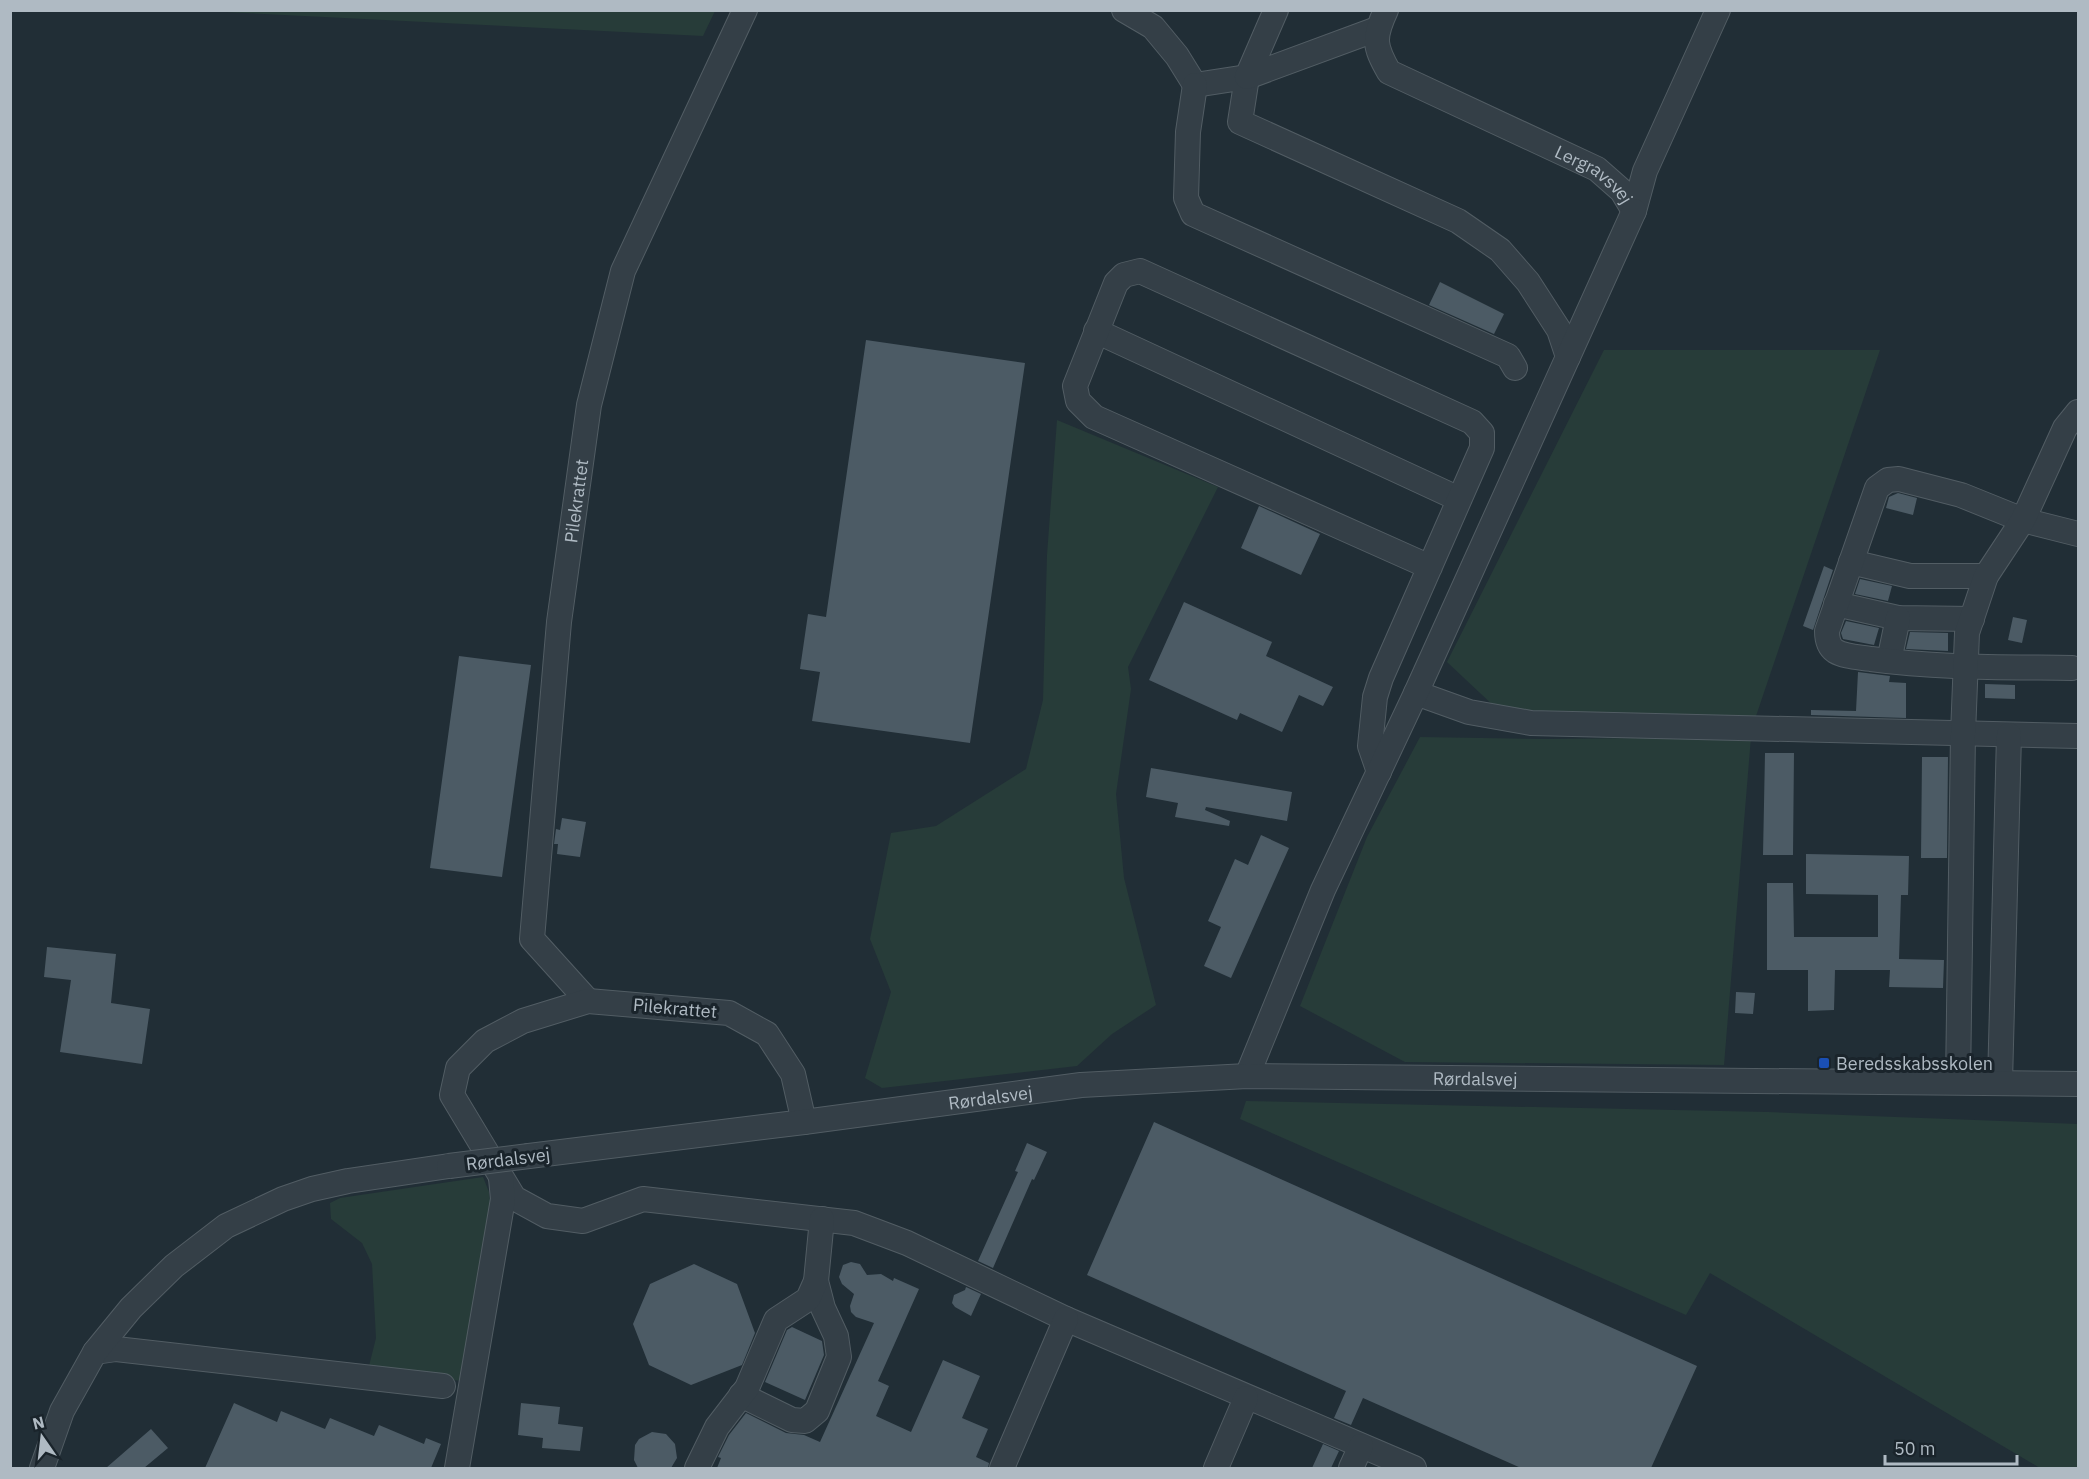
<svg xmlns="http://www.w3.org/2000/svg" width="2089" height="1479" viewBox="0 0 2089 1479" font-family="'IBM Plex Sans',sans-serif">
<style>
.green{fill:#273c39}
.building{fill:#4c5b65}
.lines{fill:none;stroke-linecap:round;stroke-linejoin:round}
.minor-casing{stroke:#525d64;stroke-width:26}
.minor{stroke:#343f47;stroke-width:24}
.minor-bridge-casing{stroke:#525d64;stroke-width:26;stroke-linecap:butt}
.minor-bridge{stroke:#343f47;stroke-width:24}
.transit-dot{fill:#1a4fb4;stroke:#1a242b;stroke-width:2}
.labels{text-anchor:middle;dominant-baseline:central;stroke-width:6;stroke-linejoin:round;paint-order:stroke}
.street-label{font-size:18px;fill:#afbac3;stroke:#1a242b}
.poi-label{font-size:18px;fill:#afbac3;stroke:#1a242b;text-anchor:start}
</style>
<rect width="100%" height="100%" fill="#212e36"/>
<path class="green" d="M185,10h530v1l-12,25z
M1604,350h276l-125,369 -258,-10 -50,-47z
M1057,420l161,67 -90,180 3,22 -15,105 8,84 32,127 -44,29 -35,32 -195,22 -17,-10 26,-86 -21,-53 21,-106 45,-7 90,-57 17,-69 4,-145z
M1420,737l124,2 207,-2 -27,328 -319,-3 -105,-56 67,-169z
M1246,1101l522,11 310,12v344h-38l-330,-195 -24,42 -446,-196z
M483,1177l6,15 3,26 -30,163 -94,-11 8,-32 -4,-74 -10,-21 -31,-24 -1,-16 10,-5z"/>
<path class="building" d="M1440,282l64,32 -10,20 -65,-29z
M866,340l159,23 -55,380 -158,-22 8,-49 -20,-3 8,-55 18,3z
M1898,493l19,5 -4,17 -27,-7 3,-11z
M1259,506l61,28 -19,41 -60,-27z
M1824,566l9,4 -20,60 -10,-4z
M1860,579l32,7 -4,15 -33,-7z
M1184,602l88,40 -6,14 67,31 -10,19 -24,-11 -17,37 -42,-19 -3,7 -88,-40z
M2013,617l14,3 -5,23 -14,-3z
M1846,621l33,7 -5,17 -31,-6 -2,-6z
M1910,632l38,1v18l-42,-2z
M459,656l72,9 -29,212 -72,-9z
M1858,672l32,4 -1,6 17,1v35l-95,-3v-5l45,1z
M1985,684l30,1v14l-30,-1z
M1765,753h29l-1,102h-30z
M1922,757h26l-1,101h-26z
M1151,768l141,24 -5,29 -81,-14 -1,3 25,11 -1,5 -54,-9 3,-14 -32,-6z
M562,818l24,4 -6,35 -23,-3 1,-10h-4l2,-15 4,1z
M1261,835l28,13 -58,130 -27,-12 17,-39 -13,-6 27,-62 13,6z
M1806,854l103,2 -1,39h-7l-2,64 45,1 -1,28 -54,-1 1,-17h-55l-1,40 -26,1v-41h-41v-87h26l1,54h84v-42l-72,-1z
M47,947l69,7 -5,49 39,6 -8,55 -82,-12 11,-72 -27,-3z
M1736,992l19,1 -2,21 -18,-1z
M1154,1122l543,244 -46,102h-130l-158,-70 -12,27 -17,-7 12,-27 -259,-116z
M1027,1143l20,9 -13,28 -2,-1 -39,89 -15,-7 40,-89 -3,-1z
M851,1262l9,2 7,11 14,-1 12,7 1,-3 25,11 -41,92 11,5 -13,30 35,16 32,-72 37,16 -18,42 26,11 -12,28 13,6 -1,5h-271l4,-10 -3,-1 11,-22 17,-22 40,20 18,2 16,7 54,-119 -18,-6 -5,-5 -1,-6 4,-12 -12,-10 -3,-7 4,-12z
M694,1264l43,20 18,49 -13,32 -51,20 -42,-20 -16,-41 17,-40z
M966,1287l15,7 -10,22 -16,-9 -3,-4 2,-8 11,-5z
M792,1327l30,14 2,14 -19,45 -40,-18 22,-52z
M234,1403l43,19 4,-11 44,18 5,-11 44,18 5,-11 45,19 2,-6 15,6 -10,24h-226z
M521,1403l39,4 -2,17 25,3 -3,24 -38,-3 1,-10 -25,-3z
M151,1429l17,19 -24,20h-38z
M652,1432l14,2 9,10 2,14 -6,10h-33l-4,-8 1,-15 4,-6z
M1323,1444l16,7 -8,17h-19z"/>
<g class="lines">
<g class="minor-casing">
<g id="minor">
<path d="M1124,10l29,17 24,29 18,29 52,-8 -7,45 218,99 42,29 28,32 31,48 9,27"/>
<path d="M1276,10l-29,67 130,-48"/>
<path id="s1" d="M1386,10c-13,28 -12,36 3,62l208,97 25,22 12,20 11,-40 73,-161"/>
<path d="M1195,85l-7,47 -2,66 7,16 315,142 7,12"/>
<path d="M1096,331l363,168"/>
<path d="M1851,562l59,14h76"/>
<path d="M1836,604l62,14 74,1"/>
<path d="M1889,661l9,-43"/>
<path d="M2072,668c-67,-1 -135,0 -201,-9 -12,-2 -26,-2 -36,-8 -7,-5 -8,-12 -8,-20l50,-143 11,-8 11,-1 62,16 62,25 55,14"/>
<path d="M1416,693l53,19 62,11 547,13"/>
<path d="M1379,772l-9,-26 5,-49 6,-19 101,-230v-15l-10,-11 -332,-151 -16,4 -8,8 -41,103 3,15 16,16 336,150"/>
<path id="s2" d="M588,1001l-56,-62 27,-317 30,-217 34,-134 122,-261"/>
<path d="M1247,1076l76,-186 93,-197 218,-482"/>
<path d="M1958,1082l5,-348 4,-101 19,-57 37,-56 42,-92 13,-16"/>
<path d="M2000,1083l9,-348"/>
<path d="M804,1122l-11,-48 -26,-40 -38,-21 -141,-12 -65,20 -38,20 -27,27 -6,27 62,103 33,18 36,5 60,-22 211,24 53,20 159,76 348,149"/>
<path id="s3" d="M529,1156l275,-34 277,-37 166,-9 831,8"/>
<path d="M95,1352l21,-3 327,37"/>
<path d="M741,1395l51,25 13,1 12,-10 22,-54 -3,-21 -13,-28 -7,-27"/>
<path d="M42,1468l20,-57 33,-59 36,-44 43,-42 52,-40 57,-27 29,-10 36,-8 101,-15"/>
<path d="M457,1468l46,-269 -2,-21"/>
<path d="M697,1468l20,-41 30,-39 29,-68 32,-21 8,-18 6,-62"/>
<path d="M1002,1468l64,-149"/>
<path d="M1216,1468l30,-70"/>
<path d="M1351,1468l10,-22"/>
</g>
</g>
<use href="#minor" class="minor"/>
<g class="minor-bridge-casing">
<path id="minor-bridge" d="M449,1166l80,-10"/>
</g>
<use href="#minor-bridge" class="minor-bridge"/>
</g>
<rect class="transit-dot" x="1818" y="1057" width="12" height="12" rx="3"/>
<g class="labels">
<g class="street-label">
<text stroke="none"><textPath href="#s1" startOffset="296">Lergravsvej</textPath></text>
<text stroke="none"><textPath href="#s2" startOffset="524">Pilekrattet</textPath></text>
<text transform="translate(675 1008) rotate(5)">Pilekrattet</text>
<text stroke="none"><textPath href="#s3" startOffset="951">Rørdalsvej</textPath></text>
<text stroke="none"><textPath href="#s3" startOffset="465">Rørdalsvej</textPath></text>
<text transform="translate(508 1159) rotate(-7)">Rørdalsvej</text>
</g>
<g class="poi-label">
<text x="1836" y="1063">Beredsskabsskolen</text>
</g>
</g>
<rect width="2089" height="1479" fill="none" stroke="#afbac3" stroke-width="24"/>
<g transform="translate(42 1437) rotate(346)" stroke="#1a242b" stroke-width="4.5" paint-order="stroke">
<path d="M0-4.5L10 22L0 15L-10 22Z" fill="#afbac3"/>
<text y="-9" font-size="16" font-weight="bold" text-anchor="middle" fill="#afbac3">N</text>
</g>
<path d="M1885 1455v9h132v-9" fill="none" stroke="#afbac3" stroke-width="3"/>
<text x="1894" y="1455" font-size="18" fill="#afbac3" stroke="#1a242b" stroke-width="4.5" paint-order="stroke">50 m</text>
</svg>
